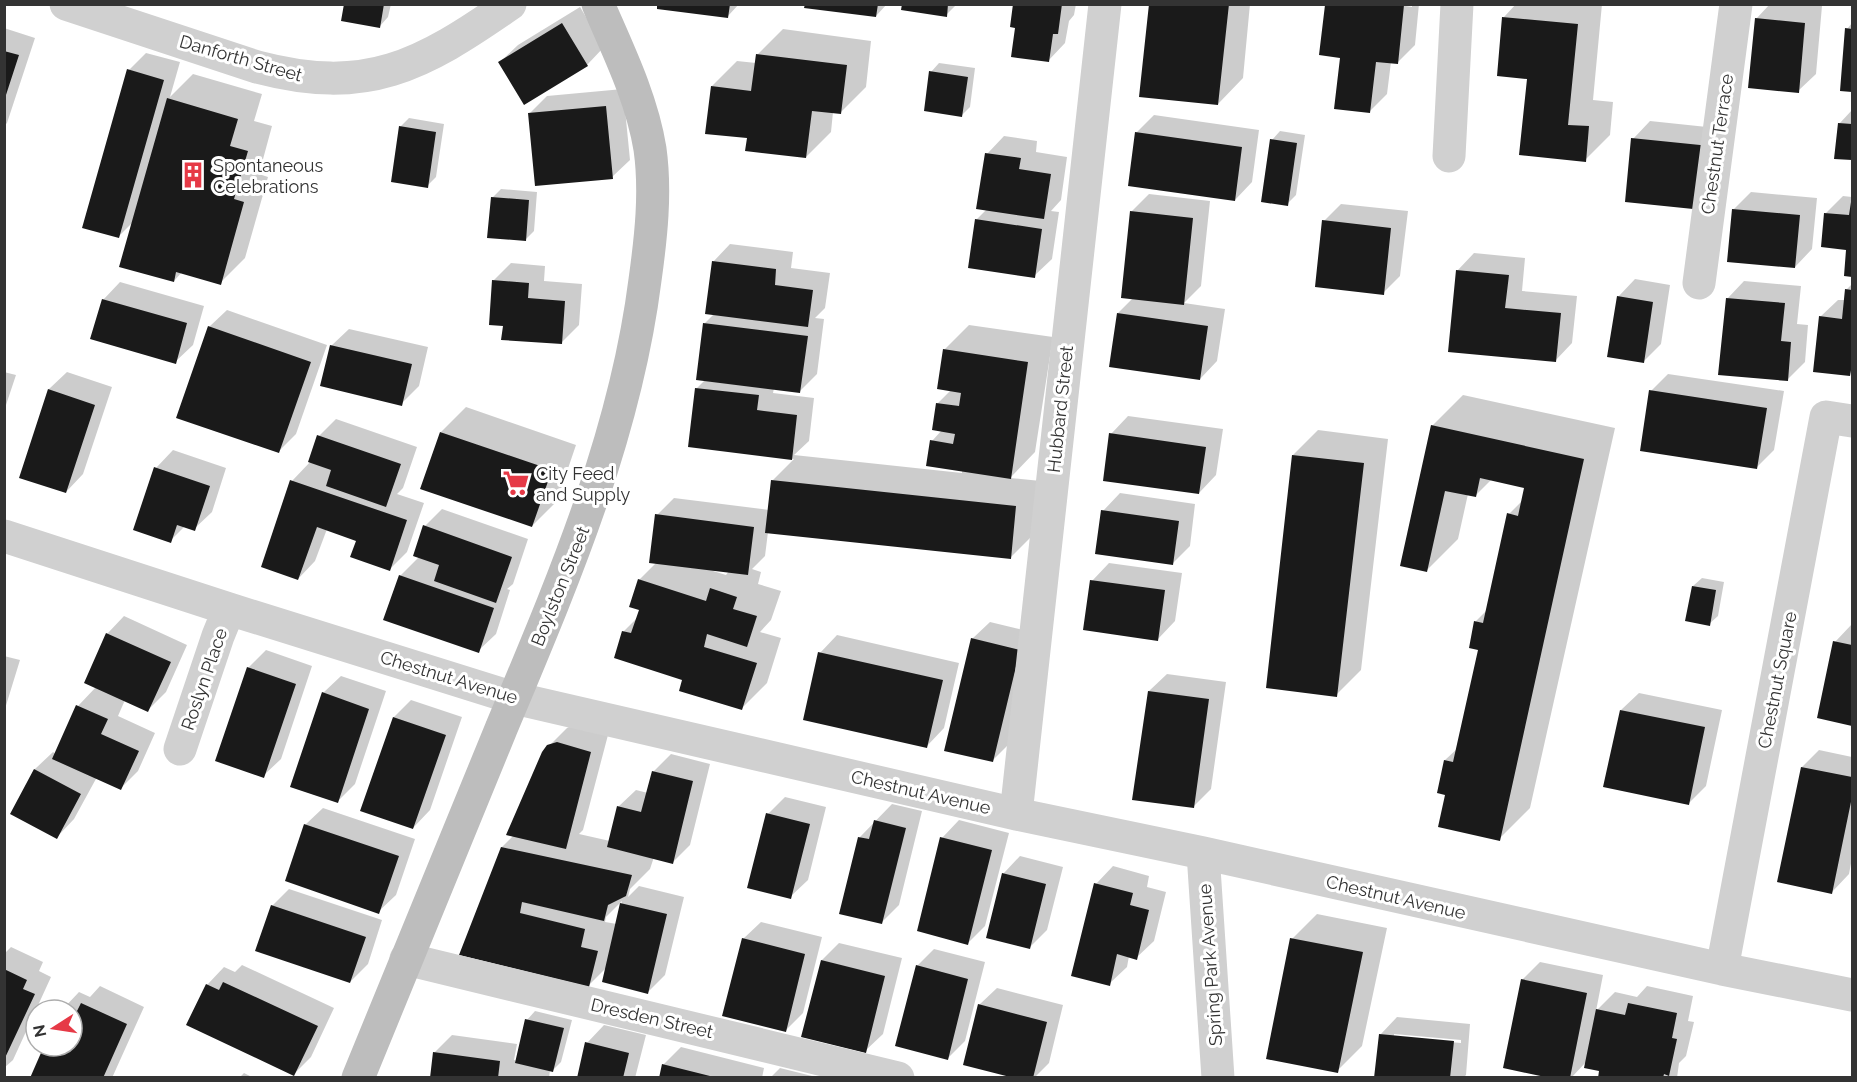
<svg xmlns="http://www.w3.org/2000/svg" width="1857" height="1082" viewBox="0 0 1857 1082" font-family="Raleway,sans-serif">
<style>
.shadow{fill:#0003;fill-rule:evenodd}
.building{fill:#1a1a1a}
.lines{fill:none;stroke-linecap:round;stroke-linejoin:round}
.street{stroke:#d0d0d0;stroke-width:33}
.secondary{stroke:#bdbdbd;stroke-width:33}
.labels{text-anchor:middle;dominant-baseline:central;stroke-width:6;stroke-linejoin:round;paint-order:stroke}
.street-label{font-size:18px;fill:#333;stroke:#fff}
.poi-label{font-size:18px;fill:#333;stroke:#fff;text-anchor:start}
</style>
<rect width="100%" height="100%" fill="#fff"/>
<path class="shadow" d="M346,4h45l-3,13 -8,9z
M659,4h80l-11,12z
M806,4h81l-11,12z
M904,4h53l-11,11z
M1015,4h61l-2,11 -5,6 -4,22 -17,18 -31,-34z
M1150,4h100l-7,74 -25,26z
M1326,4h67l19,3v-3h7l-4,41 -18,18 -6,-1 -4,32 -17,17 -29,-55 -20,-2z
M1516,4h86l-9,96 20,2 -3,33 -25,25 -57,-83 -24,-60z
M1770,4l52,2 -6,68 -18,17 -42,-72z
M580,7l24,40 -17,18 -87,-3 18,-17z
M1852,23v67l-11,-1 6,-60z
M4,28l31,10 -28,85 -3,3z
M783,29l88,12 -5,46 -26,26 -7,-1 -2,20 -25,25 -94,-71 25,-25 19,2 1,-8z
M146,53l34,9 -10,35 23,-23 69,20 -8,27 18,5 -13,48 9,3 -23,81 -25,25 -38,-11 -8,9 -41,-59 -15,15 11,-167z
M939,63l36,5 -5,39 -8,8 -31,-43z
M623,89l7,71 -18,17 -83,-63 18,-18z
M1852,110v49l-16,-2 3,-33z
M1154,115l105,15 -7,52 -17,18 -99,-67z
M409,118l35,6 -8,53 -9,9 -27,-59z
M1650,121l76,8 -23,80 -70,-70z
M1280,131l25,4 -9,60 -9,9 -15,-64z
M1004,136l33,5 -1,11 31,5 -6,43 -10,11 8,1 -7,47 -18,17 -58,-56 11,-11v-55z
M501,189l36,3 -3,39 -9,9 -33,-42z
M1751,192l66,6 -5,51 -17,18 -62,-57z
M1149,194l61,7 -9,85 -17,17 41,6 -8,52 -17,18 -82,-66 15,-15 -2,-86z
M1843,196l9,1v79l-7,-1 3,-27 -22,-35z
M1341,204l67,7 -8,65 -17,17 -59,-72z
M730,244l63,8 -2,16 39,5 -5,35 -10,10 9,1 -7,55 -17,17 -26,-3 -1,5 41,5 -5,43 -15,14 168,18v-3l-30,-29 10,-11 -5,-26 14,-14 -7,-40 25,-25 84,12 -18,115 -25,26 31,3 -6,52 -25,25 -242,-26 -3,24 -13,13 9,3 -3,12 23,7 -10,29 -11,12 21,6 -14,45 -25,25 -58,-29 -61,-47 15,-15 2,-8 -1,-29 18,-18v-47l17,-17 95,12 3,-29 22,-22 -104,-13 6,-57 10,-10 -1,-56 9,-9 -1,-52zM713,571h16l-3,4z
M1474,253l51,5 -3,33 55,5 -5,47 -17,18 -98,-90z
M511,263l34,3 -1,15 38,3 -3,41 -18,18 -56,-19 -11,-44z
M1635,279l35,6 -9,59 -17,17 -26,-64z
M1744,281l57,5 -4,38 11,1 -3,37 -18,18 -60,-81z
M120,282l84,24 -11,39 -18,17 -72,-62z
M1852,284v87l-3,3 -29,-57 18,-17h7l1,-10z
M227,310l100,35 -31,89 -18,18 -69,-125z
M349,329l79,18 -9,39 -18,18 -70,-58z
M4,372l12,3 -12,36z
M67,372l45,15 -29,87 -17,18 -17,-103z
M1668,374l116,17 -10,59 -17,17 -106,-76z
M1463,395l152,33 -85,380 -31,31 -53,-45 -1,-34 13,-12 22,-99 -4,-28 11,-11 22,-96 14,-14 3,-13 -34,-8 -17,17 -7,-2 -10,45 -32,32 6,-145z
M466,407l110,38 -19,56 -25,25 -91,-94z
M1128,416l95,13 -7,46 -17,18 -88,-59z
M336,419l81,28 -14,41 -6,6 27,9 -17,49 -17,17 -32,-29 -31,-11 -12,32 -17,18 -6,-98 19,-20 8,-25z
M1318,430l70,9 -27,231 -25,25 -43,-240z
M173,450l53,18 -14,44 -18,17 -9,-3 -15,15 -14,-73z
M1120,493l75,11 -5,42 -18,18 -69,-53z
M442,509l86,30 -15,45 -6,5 3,1 -14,44 -18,17 -78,-75 20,-20 5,-30z
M1109,563l73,10 -7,48 -17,18 -66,-58z
M1702,578l22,4 -6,34 -9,8 -16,-38z
M124,616l63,29 -21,47 -18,18 -23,-10 -7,16 37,17 -17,38 -17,17 -24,-11 -23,42 -17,18 -45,-24 23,-44 18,-17 3,2 22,-48 18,-19 11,-53z
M990,622l46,11 -26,110 -18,18 -20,-122z
M1852,624v100l-33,-7 16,-75z
M837,635l122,28 -15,65 -17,18 -107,-93z
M266,650l46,16 -31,93 -18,17 -15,-108z
M4,656l16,4 -16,52z
M1167,674l59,8 -15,107 -18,18 -44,-116z
M341,676l45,15 -31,93 -18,18 -14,-109z
M1639,693l83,17 -16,76 -17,17 -68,-93z
M411,700l51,17 -32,93 -17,18 -19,-111z
M573,725l35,10 -25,95 -4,4 31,7 8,-34 18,-17 12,3 5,-21 18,-18 39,10 -20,81 -17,17 -19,-5 -4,12 -20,20 -2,8 11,-11 45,11 -19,78 -17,17 -41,-25 -19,19 -127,-32 41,-107 12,-12 35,-89 18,-18zM622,901l-5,23 -12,-2 1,-5z
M1819,750l33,7v101l-3,16 -17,18 -30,-125z
M785,797l41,10 -18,73 -18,17 -22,-83z
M892,804l30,7 -23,94 -18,18 -21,-86z
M323,808l92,31 -19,56 -18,17 -73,-87z
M959,820l50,13 -24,93 -17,17 -26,-105z
M1020,856l43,11 -16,63 -18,18 -26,-74z
M1113,866l36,10 -2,11 19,5 -12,49 -18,17 -7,-2 -2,11 -18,17 -13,-100z
M289,889l93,31 -14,44 -18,18 -78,-76z
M1317,914l70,14 -25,118 -25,25 -45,-132z
M761,922l61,15 -19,76 -17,17 -43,-91z
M839,943l63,15 -19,76 -18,17 -43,-91z
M11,947l32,15 -4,9 12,6 -38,83 -9,8v-114z
M934,949l51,13 -20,79 -17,17 -31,-92z
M1540,962l63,13 -7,36 19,-19 22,5 10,-11 46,10 -5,25 6,1 -8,34 -7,7 -2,15h-78l2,-8 -14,-9 -16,17h-13l-36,-98z
M242,965l92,43 -23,49 -17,17 -87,-89 17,-18 11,5z
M100,986l44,21 -32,71h-81l15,-32h26v-36h-10l17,-18 11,5z
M997,988l66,17 -14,58 -15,15h-13l-42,-73z
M535,1011l37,9 -11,42 -8,8h-3l-1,8h-117l3,-26 17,-17 65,9 -3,16 3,1 10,-41z
M1397,1017l73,7 -4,51 -3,3h-87l4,-43zM1394,1034l67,6v3l-67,-6z
M604,1025l42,10 -11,43h-57l9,-35z
M681,1047l83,21 -2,10h-102l3,-13z
M780,1068l40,10h-50z
M244,1073l10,5h-15z"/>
<path class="building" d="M344,4h40l-4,24 -39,-7z
M657,4h73l-2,14 -71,-9z
M805,4h73l-2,13 -72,-9z
M902,4h46l-1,13 -46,-7z
M1013,4h49l-4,30h-5l-4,28 -38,-5 4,-29 -5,-1z
M1149,4h80l-11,101 -79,-8z
M1325,5h79l-6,59 -22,-2 -6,51 -36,-4 6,-51 -21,-3z
M1502,17l76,7 -10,101 21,1 -3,36 -67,-7 8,-76 -30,-3z
M1755,18l50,5 -6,70 -51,-5z
M562,23l26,43 -64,39 -26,-43z
M1845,28l7,1v63l-12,-1z
M4,51l15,4 -14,43h-1z
M756,54l91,11 -6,49 -29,-3 -6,47 -61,-7 2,-13 -42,-4 6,-48 40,5z
M127,69l37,11 -45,158 -37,-10z
M929,71l39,6 -6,40 -38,-6z
M167,98l71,21 -8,27 18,5 -14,48 10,3 -23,83 -45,-13 -2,10 -55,-15z
M606,106l7,73 -78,7 -7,-73z
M1838,123l14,1v36l-18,-1z
M399,126l37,6 -8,56 -37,-6z
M1135,132l107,15 -7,54 -107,-15z
M1631,138l79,8 -7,64 -78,-8z
M1270,139l27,4 -9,63 -27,-4z
M985,153l36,5 -2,11 32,5 -7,45 -68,-10z
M491,197l38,3 -3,41 -39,-3z
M1851,202h1v75l-8,-1 2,-26 -25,-3 3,-34 25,2z
M1732,209l68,6 -5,53 -68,-6z
M1130,211l63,7 -9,87 -63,-7z
M975,219l67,10 -7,49 -67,-10z
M1322,220l69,8 -7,67 -69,-8z
M712,261l64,8 -1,16 38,5 -5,37 -103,-13z
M1456,270l53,5 -4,33 56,5 -5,49 -108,-10z
M492,280l37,3 -1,15 37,3 -3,43 -61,-4 2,-14 -14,-1z
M1845,289l7,1v74l-2,12 -37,-4 6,-56 23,3z
M1617,296l36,6 -9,61 -37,-6z
M1726,298l59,5 -4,38 10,1 -3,39 -70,-6z
M102,299l85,24 -11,41 -86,-25z
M1117,313l91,13 -8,54 -91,-13z
M703,323l105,13 -8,57 -104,-13z
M208,326l103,36 -32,91 -103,-35z
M330,345l82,19 -10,42 -82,-20z
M943,349l85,13 -17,117 -85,-13 4,-26 23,4 2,-10 -23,-4 4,-27 23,3 2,-13 -24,-4z
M695,388l64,7 -2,15 40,5 -5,45 -104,-13z
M48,389l47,16 -29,88 -47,-15z
M1649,390l118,18 -10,61 -117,-18z
M1431,425l153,34 -84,382 -62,-14 7,-32 -8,-2 7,-33 9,2 25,-112 -9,-2 5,-27 9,2 24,-110 11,3 6,-28 -44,-10 -4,19 -31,-6 -18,81 -27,-6z
M440,432l112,38 -20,57 -112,-38z
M1109,433l97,14 -7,47 -96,-13z
M317,435l84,29 -15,43 -60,-21 5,-16 -23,-8z
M1292,455l72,8 -27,234 -71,-9z
M154,467l56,19 -15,45 -18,-6 -6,18 -38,-13z
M290,480l117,40 -17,51 -40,-14 6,-16 -39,-14 -19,53 -37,-13z
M771,480l245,26 -5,53 -246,-26z
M1101,510l78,11 -6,44 -78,-11z
M655,514l99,13 -6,48 -99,-12z
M423,525l89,32 -16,46 -62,-22 5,-16 -26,-9z
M399,575l95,33 -15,45 -96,-33z
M638,579l68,22 4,-13 27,9 -4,12 24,7 -10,31 -40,-13 -3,13 53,16 -15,47 -63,-19 3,-11 -68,-22 8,-27 9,2 8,-23 -10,-3z
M1090,580l75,10 -7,51 -75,-11z
M1692,586l24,4 -6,36 -25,-5z
M106,633l65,29 -23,50 -64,-29z
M971,638l49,12 -27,112 -49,-11z
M1833,641l19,4v81l-35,-8z
M818,652l125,28 -16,68 -124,-28z
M247,667l49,17 -32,94 -49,-17z
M1148,691l61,8 -15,109 -62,-8z
M322,692l47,17 -31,94 -48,-16z
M76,705l32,14 -7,15 38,17 -18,39 -69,-31z
M1620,710l85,17 -16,78 -86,-18z
M393,717l53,18 -33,94 -53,-18z
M557,742l34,10 -25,97 -60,-14 36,-83 5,-7z
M1801,767l51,10v20l-20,97 -55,-12z
M34,769l47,25 -24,45 -47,-25z
M652,771l41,10 -20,83 -66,-17 10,-41 24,6z
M766,813l44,11 -19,75 -44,-11z
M874,820l32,8 -24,96 -43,-10 19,-77 11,2z
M304,824l95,32 -20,58 -94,-33z
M940,837l52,13 -24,95 -51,-14z
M501,847l131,28 -6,21 -18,9 -4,16 -82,-19 -2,11 65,16 -4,18 17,4 -9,36 -130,-32z
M1002,873l44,11 -16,65 -44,-11z
M1094,883l39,10 -3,12 19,5 -12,50 -20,-6 -7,32 -39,-10z
M620,903l47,11 -19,80 -46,-12z
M271,905l95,32 -16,46 -95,-32z
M742,938l63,16 -19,78 -64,-16z
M1290,938l73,14 -25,121 -72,-14z
M821,960l64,16 -19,77 -65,-16z
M916,965l52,14 -20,81 -53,-14z
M4,969l23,11 -4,9 12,5 -31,66z
M1521,979l66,14 -17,85h-20l-47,-10z
M223,982l95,44 -24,50 -108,-51 20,-41 13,6z
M81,1003l46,21 -24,54h-73l14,-32h28v-32l3,1z
M1628,1003l49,10 -5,25 5,1 -8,37 -5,-2 -1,4h-65l1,-7 -15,-3 12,-59 29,6z
M978,1004l69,18 -14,56h-19l-51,-13z
M525,1019l39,9 -11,44 -38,-9z
M1379,1034l75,7 -4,37h-76z
M585,1042l44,11 -6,25h-46z
M433,1052l67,9 -2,17h-68z
M662,1064l52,13v1h-55z"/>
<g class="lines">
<path class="street" d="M66,4l191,63c110,29 164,-1 253,-63
M1449,156l8,-152
M1699,283l37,-279
M4,536l225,73 285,89 502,116 187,39 519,116 130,26
M180,749l38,-113 11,-27
M1016,814l89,-810
M1203,853l15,225
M406,959l492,119
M1722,969l104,-552 26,4"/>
<path class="secondary" d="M358,1078c47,-117 95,-233 143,-349 61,-146 124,-291 144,-449 6,-43 11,-88 5,-131 -8,-50 -32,-99 -52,-145"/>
</g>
<defs>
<g id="building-bare" transform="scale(2.07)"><path d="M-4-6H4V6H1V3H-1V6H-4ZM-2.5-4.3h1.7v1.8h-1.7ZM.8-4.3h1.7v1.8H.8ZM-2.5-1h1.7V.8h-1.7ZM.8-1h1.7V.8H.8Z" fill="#e63946" stroke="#fff" stroke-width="2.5" paint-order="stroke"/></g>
<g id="supermarket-bare" transform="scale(2.07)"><path d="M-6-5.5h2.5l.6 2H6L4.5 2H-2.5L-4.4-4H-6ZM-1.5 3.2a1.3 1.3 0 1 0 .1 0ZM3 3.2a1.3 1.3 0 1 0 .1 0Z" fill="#e63946" stroke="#fff" stroke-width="2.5" paint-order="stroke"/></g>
</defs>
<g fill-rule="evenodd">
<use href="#building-bare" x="193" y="175"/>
<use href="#supermarket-bare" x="516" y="483"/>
</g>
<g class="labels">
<g class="street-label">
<text transform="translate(241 58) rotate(16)">Danforth Street</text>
<text transform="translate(1717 144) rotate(-82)">Chestnut Terrace</text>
<text transform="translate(1060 409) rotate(-84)">Hubbard Street</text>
<text transform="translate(560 586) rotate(-68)">Boylston Street</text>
<text transform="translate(449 677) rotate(17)">Chestnut Avenue</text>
<text transform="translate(204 679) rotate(-71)">Roslyn Place</text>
<text transform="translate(1777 680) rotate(-79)">Chestnut Square</text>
<text transform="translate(921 792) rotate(13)">Chestnut Avenue</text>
<text transform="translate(1396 897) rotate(13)">Chestnut Avenue</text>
<text transform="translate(1210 965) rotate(-94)">Spring Park Avenue</text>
<text transform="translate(652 1018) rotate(13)">Dresden Street</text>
</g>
<g class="poi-label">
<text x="213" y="165">Spontaneous<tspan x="213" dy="21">Celebrations</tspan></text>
<text x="536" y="473">City Feed<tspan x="536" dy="21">and Supply</tspan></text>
</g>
</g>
<rect width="1857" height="1082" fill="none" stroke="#333333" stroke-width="12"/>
<g transform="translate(54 1028) rotate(258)"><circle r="28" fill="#ffffff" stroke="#adadad" stroke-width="1.5"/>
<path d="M0-4.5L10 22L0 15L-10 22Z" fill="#e63946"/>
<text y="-9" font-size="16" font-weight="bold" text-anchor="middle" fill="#333333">N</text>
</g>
</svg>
